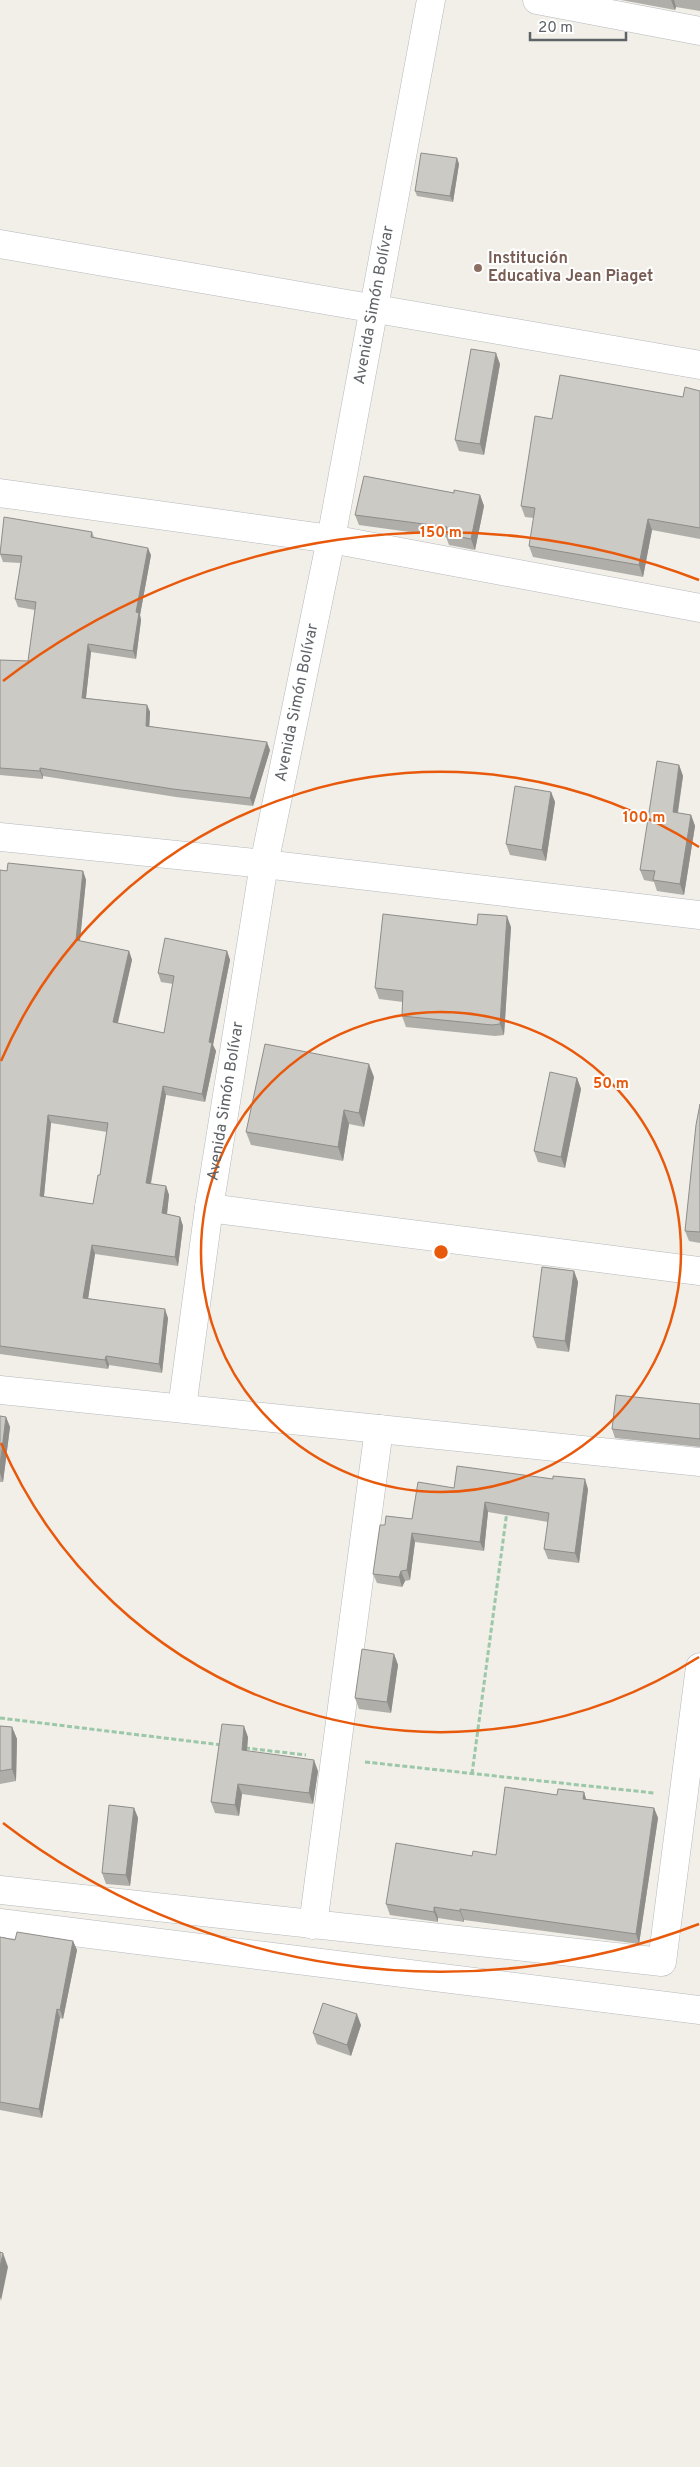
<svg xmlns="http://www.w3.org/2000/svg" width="700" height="2467" viewBox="0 0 700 2467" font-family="Overpass,sans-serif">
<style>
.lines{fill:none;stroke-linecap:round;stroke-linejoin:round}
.street-casing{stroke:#b5b8bc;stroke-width:29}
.path{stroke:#9cc7a9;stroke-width:3;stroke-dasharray:5 2.5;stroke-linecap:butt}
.street{stroke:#fff;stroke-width:28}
.wall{fill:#afaea9;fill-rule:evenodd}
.shaded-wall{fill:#8f8d8a}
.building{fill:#cccac5;stroke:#8f8d8a;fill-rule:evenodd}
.ring{fill:none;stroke:#e8590c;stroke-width:2.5}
.education-dot{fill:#8d6e63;stroke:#fff;stroke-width:2}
.labels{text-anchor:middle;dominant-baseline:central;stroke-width:4;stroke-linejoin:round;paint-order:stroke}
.education-label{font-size:16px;font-weight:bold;fill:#785e54;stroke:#fff;text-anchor:start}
.street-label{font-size:16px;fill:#5f6368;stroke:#fff}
.centre{fill:#e8590c;stroke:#fff;stroke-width:2.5}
.ring-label{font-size:15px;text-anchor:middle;font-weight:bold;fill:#e8590c;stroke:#fff;stroke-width:4;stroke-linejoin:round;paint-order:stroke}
</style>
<rect width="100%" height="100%" fill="#f1efe8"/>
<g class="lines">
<g class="street-casing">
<g id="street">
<path d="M537,0l163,31"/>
<path d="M0,244l700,121"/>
<path d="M0,493l331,46 369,69"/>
<path d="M0,837l264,27 436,51"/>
<path d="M209,1208l491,63"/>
<path d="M0,1390l700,72"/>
<path id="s1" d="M182,1408l27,-200 55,-344 67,-325 100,-539"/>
<path d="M0,1890l662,72 38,-295"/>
<path d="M0,1923l700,87"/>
<path d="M313,1925l66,-496"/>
</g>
</g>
<path class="path" d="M0,1718l222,27
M245,1748l61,7
M365,1762l289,31
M472,1774l35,-263"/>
<use href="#street" class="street"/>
</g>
<path class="wall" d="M621,0h79v11l-24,-4 -1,3z
M457,158l2,6 -6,38 -36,-6 -2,-5z
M500,364l-16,91 -25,-4 -4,-11z
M700,391v148l-48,-9 -9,47 -110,-20 -4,-11 5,-28 -9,-1 -4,-11 31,-87 131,-22z
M454,493l26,2 4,11 -9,44 -26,-5 -3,-8 -87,-12 -4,-10z
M92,532l2,5 57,18 -11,60 1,5 -5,39 -45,-7 -5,46 61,7 3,7 -1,14 121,24 -17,56 -77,-9 -133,-21v3l-43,-4v-115l28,1 7,-51 -17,-3 -3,-8 6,-36 -18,-1 -3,-8z
M679,765l4,11 -5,37 13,2 4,11 -11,69 -27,-4 -3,-9 -10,-2 -4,-10z
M551,792l4,10 -9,59 -36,-6 -4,-11z
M0,870l7,1h76l3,9 -6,61 49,10 3,9 -14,63 46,10 9,-49 -12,-2 -3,-9 69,-22 3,9 -17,85 3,6 -11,51 -39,-7 -15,89 15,2 3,9 -2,19 13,3 3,9 -5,40 -83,-12 -7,44 80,20 -6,55 -53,-8 -1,4 -108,-15zM51,1123l56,9 -7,43 -7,29 -49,-7z
M477,925l34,2 -7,108 -9,1 -89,-9 -4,-11 1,-14 -24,-3 -4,-11z
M374,1077l-10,50 -15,-3 -6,37 -92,-16 -5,-13z
M577,1078l4,11 -16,79 -27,-6 -4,-11z
M700,1104v139l-11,-2 -4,-10z
M574,1271l4,11 -9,70 -32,-4 -4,-11z
M700,1404v43l-85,-9 -3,-9z
M0,1416l6,1 4,10 -7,55h-3z
M553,1479l35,10 -9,74 -31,-4 -4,-10 4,-27 -60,-10 -4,39 -69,-9 -5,38 -5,1 -3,6 -25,-4 -4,-9 12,-49 27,-6 42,-31z
M394,1654l4,11 -7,48 -32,-4 -4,-11z
M0,1726l12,1 5,12 -1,42 -16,3z
M248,1737l-1,14 71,20 -5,33 -71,-10 -3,22 -24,-3 -4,-11z
M584,1792l2,7 68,9 4,10 -19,126 -175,-24v2l-26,-4v4l-48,-7 -4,-11 86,-48 24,-1 61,-60z
M134,1808l4,10 -8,68 -24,-2 -4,-11z
M0,1937l15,3 58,1 4,9 -14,69 -3,-1 -18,100 -42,-8z
M361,2025l-10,31 -34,-12 -4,-11z"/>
<path class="shaded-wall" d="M671,0h3l2,7 -1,3z
M457,158l2,6 -6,38 -3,-6z
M496,353l4,11 -16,91 -4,-11z
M480,495l4,11 -9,44 -4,-11z
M648,519l4,11 -9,47 -4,-12z
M148,548l3,7 -11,60 1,5 -5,39 -3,-8 3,-39z
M88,644l3,8 -6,54 -3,-8z
M147,705l3,7 -1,21 -3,-7z
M267,742l3,8 -17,56 -3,-8z
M679,765l4,11 -7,47 -3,-11z
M40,768l3,8v3l-3,-8z
M551,792l4,10 -9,59 -4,-11z
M691,815l4,11 -11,69 -4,-11z
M83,871l3,9 -7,69 -3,-9z
M507,916l4,11 -7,108 -4,-11z
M129,951l3,9 -16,70 -3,-8z
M227,951l3,9 -17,85 3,6 -11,51 -3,-8 7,-52z
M369,1064l5,13 -10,50 -5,-14z
M577,1078l4,11 -16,79 -4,-11z
M163,1086l3,9 -17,97 -3,-9z
M344,1110l5,14 -6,37 -5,-14z
M48,1115l3,8 -8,82 -3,-9z
M166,1186l3,9 -3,27 -4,-9z
M180,1217l3,9 -5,40 -3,-9z
M92,1245l3,9 -8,52 -4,-8z
M574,1271l4,11 -9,70 -4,-11z
M165,1309l3,9 -6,55 -3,-9z
M106,1356l3,9 -1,4 -3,-9z
M6,1417l4,10 -7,55 -3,-9v-8z
M585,1479l3,10 -9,74 -4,-10z
M485,1502l3,10 -4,39 -4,-9z
M412,1533l3,9 -5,38 -3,-10z
M401,1571l4,10 -3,6 -3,-10z
M394,1654l4,11 -7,48 -4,-11z
M244,1726l4,11 -2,24 -4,-11z
M12,1727l5,12 -1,42 -4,-12z
M314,1760l4,11 -5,33 -4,-11z
M238,1784l4,10 -3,22 -4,-11z
M584,1792l3,11 -4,-4z
M134,1808l4,10 -8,68 -4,-11z
M654,1808l4,10 -19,126 -3,-10z
M434,1907l4,11v4l-4,-10z
M460,1909l4,11v2l-4,-11z
M73,1941l4,9 -14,69 -3,-9z
M57,2009l3,9 -18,100 -3,-9z
M357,2014l4,11 -10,31 -4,-11z
M3,2253l5,14 -7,34 -1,-4v-30z"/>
<path class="building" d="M421,153l36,5 -7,38 -35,-5z
M471,349l25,4 -16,91 -25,-4z
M560,375l123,22 2,-10 15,4v137l-52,-9 -9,46 -110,-19 6,-38 -14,-2 14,-90 17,3z
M364,476l90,17v-3l26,5 -9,44 -26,-5 2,-7 -92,-12z
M4,517l88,15 -1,5 57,11 -12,64 3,1 -6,38 -45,-7 -6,54 65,7 -1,21 121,16 -17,56 -77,-9 -133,-21v3l-40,-3v-108l28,1 8,-59 -21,-3 7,-43 -22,-2z
M657,761l22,4 -6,47 18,3 -11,69 -27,-4 2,-9 -15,-1z
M515,786l36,6 -9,58 -36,-6z
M8,863l75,8 -7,69 53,11 -16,71 51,11 10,-57 -16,-3 7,-35 62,13 -18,91 3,1 -10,51 -39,-8 -17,97 20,3 -4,27 18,4 -5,40 -83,-12 -9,53 82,11 -6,55 -53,-8 -1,4 -105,-14v-476l7,1zM48,1115l60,8 -8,52h-2l-5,29 -53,-8z
M383,914l94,11 1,-11 29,2 -7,108 -8,1 -90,-9 1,-25 -28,-3z
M265,1044l104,20 -10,49 -15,-3 -6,37 -92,-15z
M550,1072l27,6 -16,79 -27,-6z
M700,1104v128l-15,-1 11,-106z
M542,1267l32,4 -9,70 -32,-4z
M616,1395l84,9v35l-88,-10z
M0,1416l6,1 -6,48z
M457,1466l96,13v-3l32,3 -10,74 -31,-4 5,-36 -64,-11 -5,40 -68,-9 -5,37 -6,1 -2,6 -26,-3 7,-49h5l1,-9 26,3 6,-37 36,6z
M362,1649l32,5 -7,48 -32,-4z
M222,1724l22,2 -2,24 72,10 -5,33 -71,-9 -3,21 -24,-3z
M0,1726l12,1v42l-12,2z
M505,1787l52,8 1,-6 26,3 -1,7 71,9 -18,126 -176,-25v2l-26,-4v5l-48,-8 10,-61 76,13 1,-5 23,4z
M109,1805l25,3 -8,67 -24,-2z
M17,1932l56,9 -13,69 -3,-1 -18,100 -39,-7v-165l15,3z
M323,2003l34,11 -10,31 -34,-12z
M0,2252l3,1 -3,14z"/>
<g class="ring">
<circle cx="441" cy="1252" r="240"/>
<path d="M699 1657A480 480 0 0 1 1 1443M1 1061A480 480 0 0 1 699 847"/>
<path d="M699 1924A720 720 0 0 1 3 1823M3 681A720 720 0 0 1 699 580"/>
</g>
<circle class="education-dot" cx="478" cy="268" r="5"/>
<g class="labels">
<g class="education-label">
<text x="488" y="259">Institución<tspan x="488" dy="18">Educativa Jean Piaget</tspan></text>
</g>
<g class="street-label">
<text stroke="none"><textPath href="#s1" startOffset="1120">Avenida Simón Bolívar</textPath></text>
<text stroke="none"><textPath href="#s1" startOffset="715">Avenida Simón Bolívar</textPath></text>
<text stroke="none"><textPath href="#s1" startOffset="310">Avenida Simón Bolívar</textPath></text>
</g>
</g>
<circle cx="441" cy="1252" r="8" class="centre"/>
<g class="ring-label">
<text x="441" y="537">150 m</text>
<text x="644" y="822">100 m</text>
<text x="611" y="1088">50 m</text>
</g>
<path d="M530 32v8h96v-8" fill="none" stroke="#5f6368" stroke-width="2.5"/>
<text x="538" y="32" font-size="15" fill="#5f6368" stroke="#ffffff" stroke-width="4" paint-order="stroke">20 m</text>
</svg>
